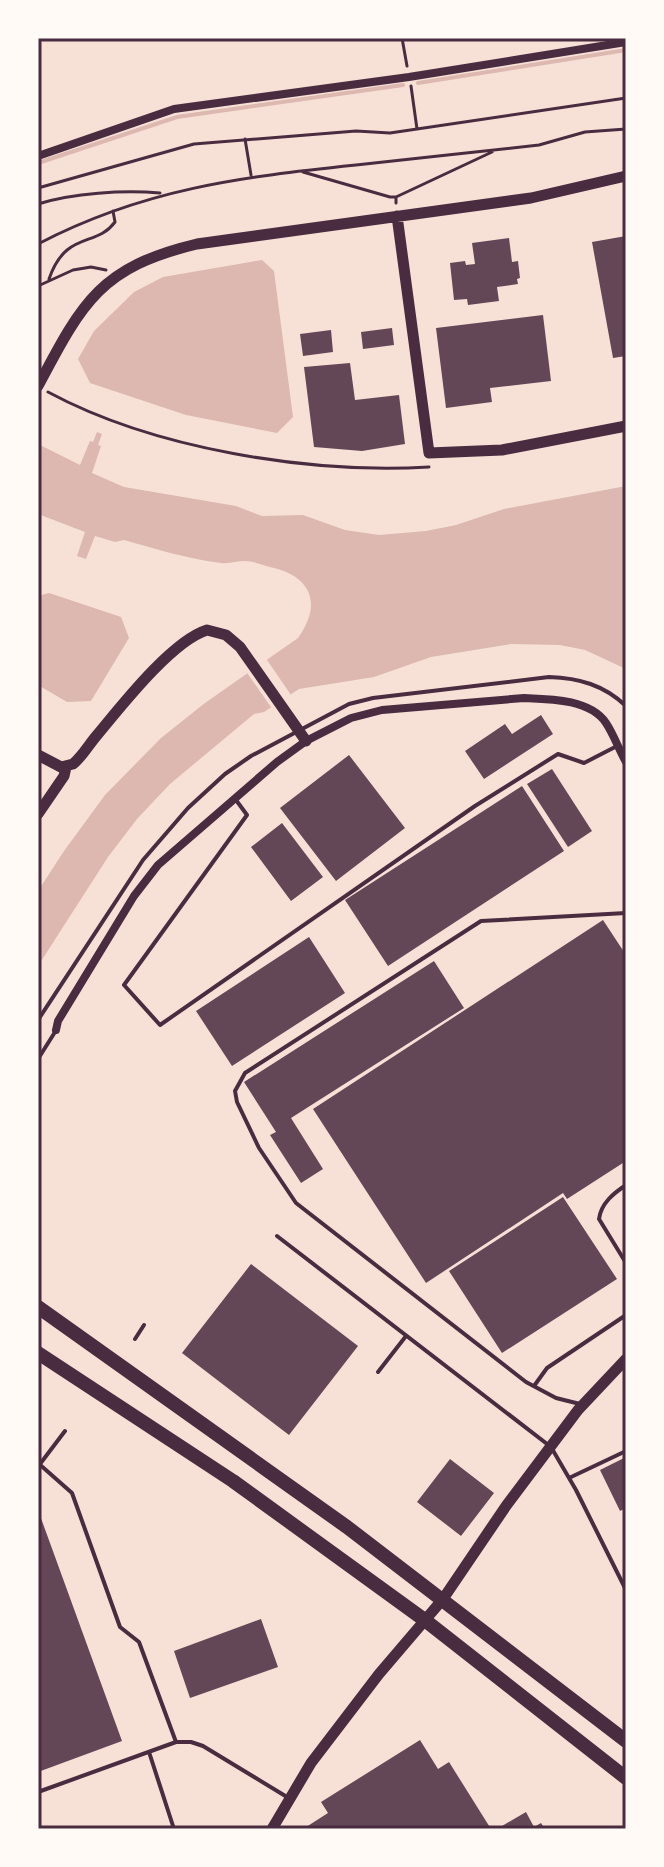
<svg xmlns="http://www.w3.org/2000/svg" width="664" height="1867" viewBox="0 0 664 1867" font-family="'DejaVu Sans',sans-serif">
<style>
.water{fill:#dcb8b0}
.pier{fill:#f7e1d7}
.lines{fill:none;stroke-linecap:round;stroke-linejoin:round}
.stream{stroke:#dcb8b0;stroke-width:4}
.building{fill:#644757}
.path{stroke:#4a2c40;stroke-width:3}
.service{stroke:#4a2c40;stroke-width:4}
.minor{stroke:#4a2c40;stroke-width:8}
.tertiary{stroke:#4a2c40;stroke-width:11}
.trunk{stroke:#4a2c40;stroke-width:14}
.neatline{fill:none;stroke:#4a2c40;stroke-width:3}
</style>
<rect width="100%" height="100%" fill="#f7e1d7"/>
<path class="water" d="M262,260l12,11 19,146 -16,16 -91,-18 -96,-32 -12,-24 16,-28 40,-39 29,-15z
M97,432l5,2 -4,11 3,1 -9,27 32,14 112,19 26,10 41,-1 42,15 34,5 47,-4 30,-6 48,-16 122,-23v183l-41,-19 -25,-5 -49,-1 -80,13 -57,20 -75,12 -35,23 -10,2 -84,70 -33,35 -29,38 -70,109v-75l26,-40 41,-56 56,-57 44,-35 93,-65c25,-35 13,-62 -28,-71 -8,-2 -17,-6 -25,-6 -8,0 -16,3 -24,2 -33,-4 -65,-14 -97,-23l-9,2 -20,-6 -9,23 -9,-3 8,-24 -47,-18v-70l42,21 10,-24 3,1z
M49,593l72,24 8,21 -38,63 -24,1 -29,-17v-89z"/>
<path class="pier" d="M265,657l28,41 -20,12 -28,-40z"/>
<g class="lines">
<path class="stream" d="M418,83l208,-33
M38,163l139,-46 226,-32"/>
</g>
<path class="building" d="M626,236v120l-13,2 -21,-116z
M509,238l3,24 6,-1 2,17 -3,1 1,5 -21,3 2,14 -31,4 -1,-6 -13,1 -4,-37 15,-2 1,4 9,-1 -3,-21z
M543,315l8,66 -61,7 2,14 -46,6 -10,-80z
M392,328l2,17 -31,4 -2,-17z
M331,330l2,22 -30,4 -3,-22z
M350,363l5,37 44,-5 6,49 -43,7 -48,-4 -10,-80z
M541,715l12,19 -69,45 -19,-28 40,-27 7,10z
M349,755l56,73 -69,53 -56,-73z
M552,769l40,62 -24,16 -41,-63z
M522,786l42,65 -176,115 -43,-66z
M282,823l41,54 -32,24 -40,-54z
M603,920l23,35v206l-59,38 -4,-6 -137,90 -113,-174z
M309,937l36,56 -113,73 -36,-55z
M434,961l30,47 -173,110 32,51 -22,14 -31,-48 6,-3 -32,-50z
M563,1197l54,82 -115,74 -53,-82z
M251,1264l107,82 -69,89 -107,-82z
M626,1457v51l-6,3 -20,-41z
M450,1459l44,34 -33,43 -44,-34z
M38,1510l84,231 -84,31z
M261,1619l17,48 -88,31 -16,-47z
M420,1740l18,29 11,-7 42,67h-188l25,-16 -7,-11z
M526,1812l8,15 7,-4 4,6h-41l-2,-3z"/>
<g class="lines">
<path class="path" d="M402,38l5,28
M411,86l6,43
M245,139l6,36
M303,172l87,25h6
M38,188l156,-44 162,-13 34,2 236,-35
M396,203v-6l96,-45
M38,204c35,-11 85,-14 122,-11
M38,244c105,-55 203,-67 318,-79 61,-7 122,-13 183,-20l46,-13 41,-3
M49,279c17,-49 47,-31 66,-57l-2,-11
M38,286l35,-16 18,-3 15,3
M48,392c106,57 261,82 381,75"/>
<path class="service" d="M236,800l11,15 -123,170 36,40 315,-219 83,-52 26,9 33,-17
M38,1020l105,-160 45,-52 37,-34 26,-18 98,-52 24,-6 176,-21c30,1 55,8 77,29
M38,1059l17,-27
M626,1185c-12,8 -25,18 -27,34l27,44
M277,1236l274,211 25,43 50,100
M135,1339l9,-14
M378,1372l28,-36
M534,1386l13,-18 79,-53
M580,1404l-24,-6 -30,-16 -230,-179 -37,-55 -22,-46 -2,-11 10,-18 236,-152 145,-8
M38,1463l34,30 48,134 19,15 37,100
M40,1464l25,-33
M569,1478l57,-27
M149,1752l25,77
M38,1792l138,-50h15l12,4 84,51"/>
<path class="minor" d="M38,156l136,-47 235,-32 217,-35
M56,1030l2,-9 76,-125 24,-31 119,-103 29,-21 45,-23 31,-8 142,-12c25,1 66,1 82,25 8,12 13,27 20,39"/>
<path class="tertiary" d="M397,216l32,237 73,-3 124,-24
M38,386c44,-83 62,-119 159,-142l334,-46 95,-22
M38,755l23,12 12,-3c10,-8 16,-20 25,-30 24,-29 74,-93 109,-104l19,5 14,12 66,94
M38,814l26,-38 2,-9
M272,1829l39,-66 68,-89 64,-75 63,-93 72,-96 48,-51"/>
<path class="trunk" d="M38,1307l309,220 279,214
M38,1353l195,128 193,140 200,157"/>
</g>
<rect width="664" height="1867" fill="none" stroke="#fffaf5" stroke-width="80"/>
<rect x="40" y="40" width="584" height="1787" class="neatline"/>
</svg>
